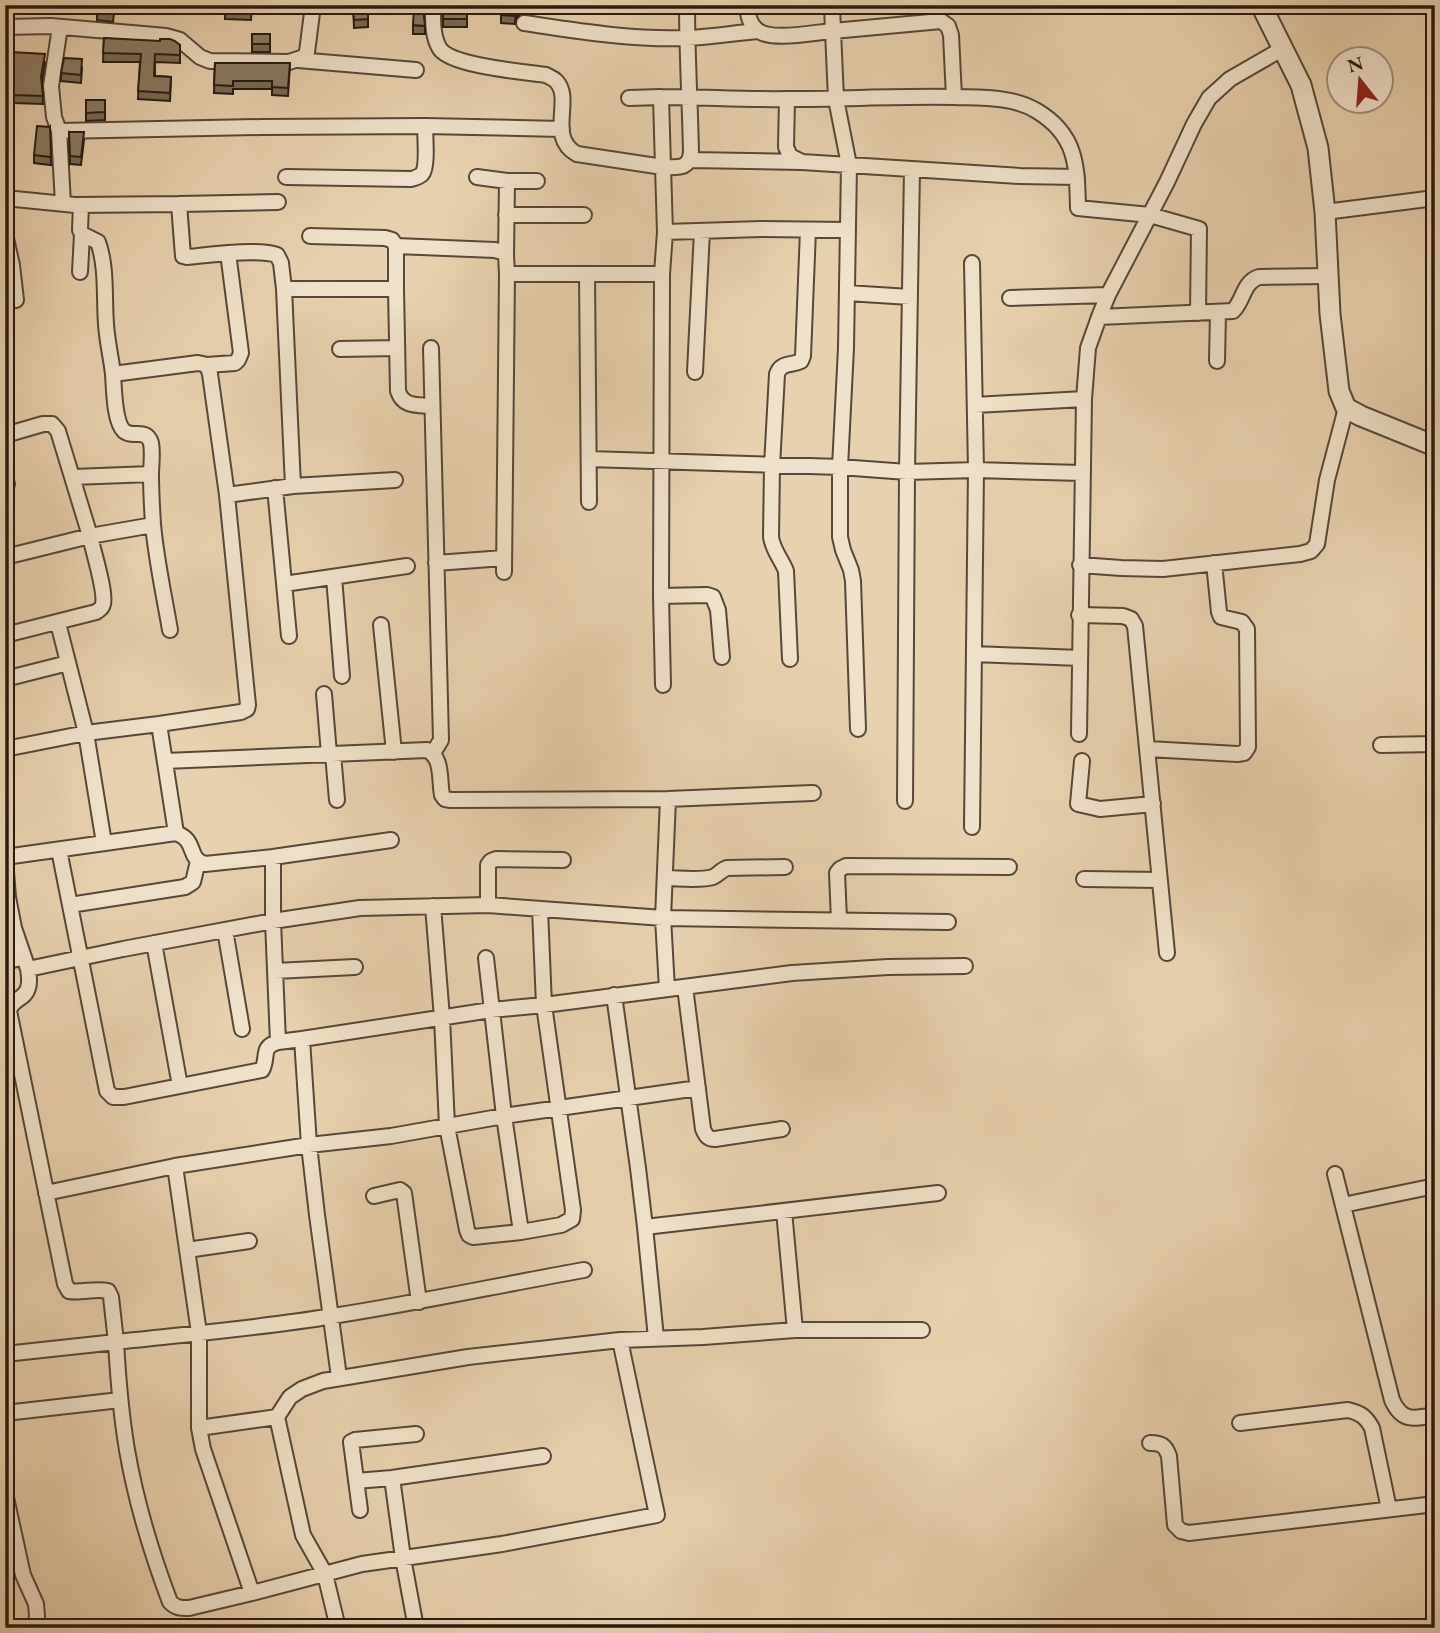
<svg xmlns="http://www.w3.org/2000/svg" width="1440" height="1633" viewBox="0 0 1440 1633" font-family="'EB Garamond',serif">
<style>
.lines{fill:none;stroke-linecap:round;stroke-linejoin:round}
.minor-casing{stroke:#56483a;stroke-width:18}
.tertiary-casing{stroke:#56483a;stroke-width:23}
.minor{stroke:#f0e1ca;stroke-width:14}
.tertiary{stroke:#f0e1ca;stroke-width:19}
.wall{fill:#776956;stroke:#251b13;stroke-width:2}
.shaded-wall{fill:#615546;stroke:#251b13;stroke-width:2}
.building{fill:#8a7a64;stroke:#251b13;stroke-width:2}
</style>
<rect width="100%" height="100%" fill="#e8d1ae"/>
<filter id="stains"><feTurbulence type="fractalNoise" baseFrequency=".00286" numOctaves="4"/><feColorMatrix values="0 0 0 0 .2 0 0 0 0 .09 0 0 0 0 .02 0 0 0 .5 -.17"/></filter>
<radialGradient id="worn" r=".72"><stop offset=".6" stop-color="#630" stop-opacity="0"/><stop offset="1" stop-color="#630" stop-opacity=".3"/></radialGradient>
<g class="lines">
<g class="minor-casing">
<path id="minor" d="M410,5l23,2
M433,5c0,13 -1,32 7,44 12,17 84,23 106,26 3,2 7,3 10,6 18,18 -10,56 21,73l86,13 2,65 -3,42 -1,322 2,89
M687,5c0,49 3,98 4,147 -2,18 -13,15 -28,15l-2,-70c43,0 85,3 128,2 55,0 110,-3 165,-2 27,1 59,-1 83,14 40,24 40,55 41,97l72,7 49,14 -1,84
M747,5c1,9 2,19 10,25 14,12 58,2 76,1l-1,-26
M524,23c54,8 108,17 163,15 24,-1 47,-5 71,-7
M5,27l46,-1 115,10 14,4 20,17 10,4 79,1 15,-5 3,-5 6,-47
M60,27l-9,59 3,31 5,14 4,73
M298,60l118,10
M629,98l32,-1
M787,99l-1,48 4,9 12,6 218,14 57,1
M59,131l203,-4 163,-1 137,3
M690,160l111,2
M286,177l125,2c4,-1 8,-2 11,-5 6,-7 3,-38 3,-48
M477,177l30,4h30
M5,198l70,7 104,-1 4,52 4,1c21,-2 71,-9 90,-2l4,8 3,26 9,197 -66,9 -17,-121 -3,-9 -9,-2 -85,11c1,13 1,48 11,57 9,8 22,-4 27,12 2,10 0,22 0,32 0,16 1,33 2,49 3,35 11,71 17,106
M179,204l99,-2
M81,205l-1,25 2,4 16,8c9,25 6,56 8,82 1,17 5,33 7,50
M1325,212l110,-14
M506,215h78
M665,232l96,-3 87,1
M5,234l7,31 4,35
M310,236l75,2 7,2 4,6 99,4 7,2 4,3 1,19 -3,298
M506,255l1,-74
M80,272l2,-38
M507,274h155
M587,275l2,227
M284,289h112v-43
M396,289l2,102c5,16 19,14 34,15
M847,293l63,4
M1010,298l98,-3
M1099,317l134,-6c11,-11 10,-29 26,-34l69,-1
M431,348l10,392 -8,13
M340,349l57,-1
M1217,361l1,-48
M207,365l28,-2 3,-3 3,-7 -13,-100
M695,372l7,-141
M975,405l109,-6
M5,435l38,-11h9l6,7 32,105 -85,21
M589,459l251,8 67,5 69,-2 106,3
M73,477l78,-3
M5,478l2,6 -2,4
M293,486l102,-6
M275,488l14,148
M436,563l68,-5
M1080,565l41,3 42,1 137,-15 11,-3 6,-7 10,-64 19,-72
M334,577l8,99
M284,584l123,-18
M661,596l46,-1 6,2 5,13 4,47
M1079,615l44,1 8,3 4,7 32,327
M58,623l28,110 18,110
M381,625l13,127
M5,635l91,-23c4,-3 6,-3 7,-8 3,-13 -10,-53 -13,-68l63,-11
M974,654l106,4
M790,659l-4,-88c-5,-13 -13,-20 -15,-34l1,-71 5,-92c4,-12 14,-8 24,-13l2,-5 5,-126
M5,679l63,-16
M324,694l5,60
M159,724l82,-12 6,-3 1,-4 -21,-210
M858,729l-5,-148 -2,-11 -8,-20 -3,-13v-70l6,-119 3,-183 -13,-66 -3,-68 108,-10 7,5 3,9 3,62
M1079,734l5,-335 4,-51 11,-31 9,-22 59,-113 27,-58 15,-26 21,-19 52,-30
M1381,745l54,-1
M5,749l81,-16 73,-9 17,109 -171,24
M1148,749l89,5 7,-1 4,-6 -1,-118 -5,-7 -21,-5 -2,-5 -5,-49
M333,754l4,46
M165,761l262,-11c16,7 12,30 15,45l3,4 6,1 217,-1 145,-6
M1082,761l-4,43 22,5 53,-5
M905,801l2,-329 5,-303
M972,827l4,-357 -4,-207
M176,833c22,8 10,25 29,31l68,-7 118,-17
M59,850l48,241 6,6h11l56,-11
M273,857v64l5,121 24,-3
M5,859l3,38 6,31 14,41 95,-20 150,-28 87,-13 128,-3 175,13 285,4
M665,878c13,0 35,3 48,-1 5,-2 8,-7 14,-9l58,-1
M1084,879l76,1
M70,905l115,-18 8,-5 5,-21
M488,905v-40l3,-4 5,-2 67,1
M433,906l9,112 5,108 20,104 2,5 4,2 48,-5 -17,-116 -18,-158
M839,920l-2,-47 3,-4 6,-3 163,1
M225,930l17,99
M154,943l26,143 82,-16c7,-13 -2,-23 16,-28
M5,962l19,-5
M28,969c1,6 2,13 0,19 -3,12 -16,10 -19,23l56,273 4,7c13,2 26,-3 39,0l3,6 5,45c72,-8 145,-14 217,-26 84,-13 167,-31 251,-46
M275,971l80,-4
M685,987l18,142c3,7 5,10 12,10l67,-10
M667,989l-4,-71 5,-119
M614,995l24,173 7,59 293,-34
M1335,1174l57,226c10,22 21,19 43,15
M46,1193l129,-27
M374,1196l26,-6 4,3 15,109
M1343,1205l92,-19
M645,1227l11,111
M521,1232l40,-7 11,-6 1,-9 -29,-205 -4,-96
M187,1250l62,-9
M795,1330h127
M5,1354l111,-12c2,36 5,72 11,108 9,52 24,102 43,152 6,6 10,6 19,6l63,-15 110,-29 140,-20 155,-29 -37,-175 83,-3 92,-7 -11,-119
M339,1377l-22,-162 -8,-70 -7,-106 189,-29 53,-5 248,-32 96,-6 77,-1
M5,1413l115,-13
M277,1417l13,-20 12,-8 21,-8 145,-24 152,-17
M1240,1423l108,-13c13,3 18,7 24,18l17,81
M199,1428v-95l-24,-167 134,-21 82,-9 113,-20 194,-28
M1150,1443c11,0 15,2 19,13l6,69 6,6 8,2 246,-29
M392,1478l11,80 13,70
M356,1481l36,-3 151,-22
M5,1493l18,82 13,29 1,12 -2,12
M360,1510l-9,-68 4,-2 61,-6
M252,1593l-49,-144 -4,-21 78,-11 26,118 22,39 13,54"/>
</g>
<g class="tertiary-casing">
<path id="tertiary" d="M1261,5l40,80 17,63 7,64 5,102 9,77 7,17 15,8 74,30"/>
</g>
<use href="#minor" class="minor"/>
<use href="#tertiary" class="tertiary"/>
</g>
<path class="wall" d="M115,5l-2,17 -16,-2v-8z
M172,5h27l-1,5z
M225,5h27l-1,15 -26,-1z
M353,5h15v22l-14,1z
M443,5h24v22h-24z
M501,15h18l-3,3 -1,6 -14,-1z
M413,25l12,1v8h-12z
M252,34h18v18h-18z
M104,38l76,7v18l-25,-1v14l16,1 -1,24 -32,-2 2,-37h-37z
M5,55l40,7 -3,20 1,22 -30,-1 1,-23h-5v-1h-4z
M215,63h75l-2,33 -16,-1v-6h-39v5l-19,-1z
M82,68l-1,15 -20,-2v-8z
M86,100h19v20l-19,1z
M50,127l1,38 -17,-2v-8z
M69,132l15,8 -3,25 -11,-1z"/>
<path class="shaded-wall" d="M519,5h1l-1,10 -3,3 -1,6 1,-14z"/>
<path class="building" d="M98,5h16l-1,9 -16,-2z
M225,5h27l-1,7 -26,-2z
M353,5h15v14l-14,1z
M443,5h24v14h-24z
M502,5h17l-3,5 -1,6 -14,-1z
M414,7l9,1 2,18 -12,-1z
M252,34h18v10h-18z
M104,38l56,3v-2h10l5,2 5,4v10l-25,-1 -1,22 17,1 -1,16 -32,-2 3,-37 -38,-1z
M11,52l34,2 -4,23 2,19 -30,-1 1,-23h-5v-2l-4,1v-16h5z
M64,58l18,1 -1,16 -20,-2z
M215,63h75l-2,25 -16,-1v-6h-39v5l-19,-1z
M86,100h19v12l-19,1z
M37,126l13,1 1,30 -17,-2z
M69,132h15l-3,25 -11,-1z"/>
<rect width="1440" height="1633" fill="none" stroke="#e8d1ae" stroke-width="28"/>
<rect x="7" y="7" width="1426" height="1619" fill="none" stroke="#251b13" stroke-width="3.5"/>
<rect x="14" y="14" width="1412" height="1605" fill="none" stroke="#251b13" stroke-width="2"/>
<g transform="translate(1360 80) rotate(343)"><circle r="33" fill="#f0e1ca" stroke="#9f9281" stroke-width="2"/>
<path d="M0-5L12 26L0 18L-12 26Z" fill="#8f2418"/>
<text y="-10" font-size="19" font-weight="bold" text-anchor="middle" fill="#251b13">N</text>
</g>
<rect width="100%" height="100%" filter="url(#stains)"/>
<rect width="100%" height="100%" fill="url(#worn)"/>
</svg>
